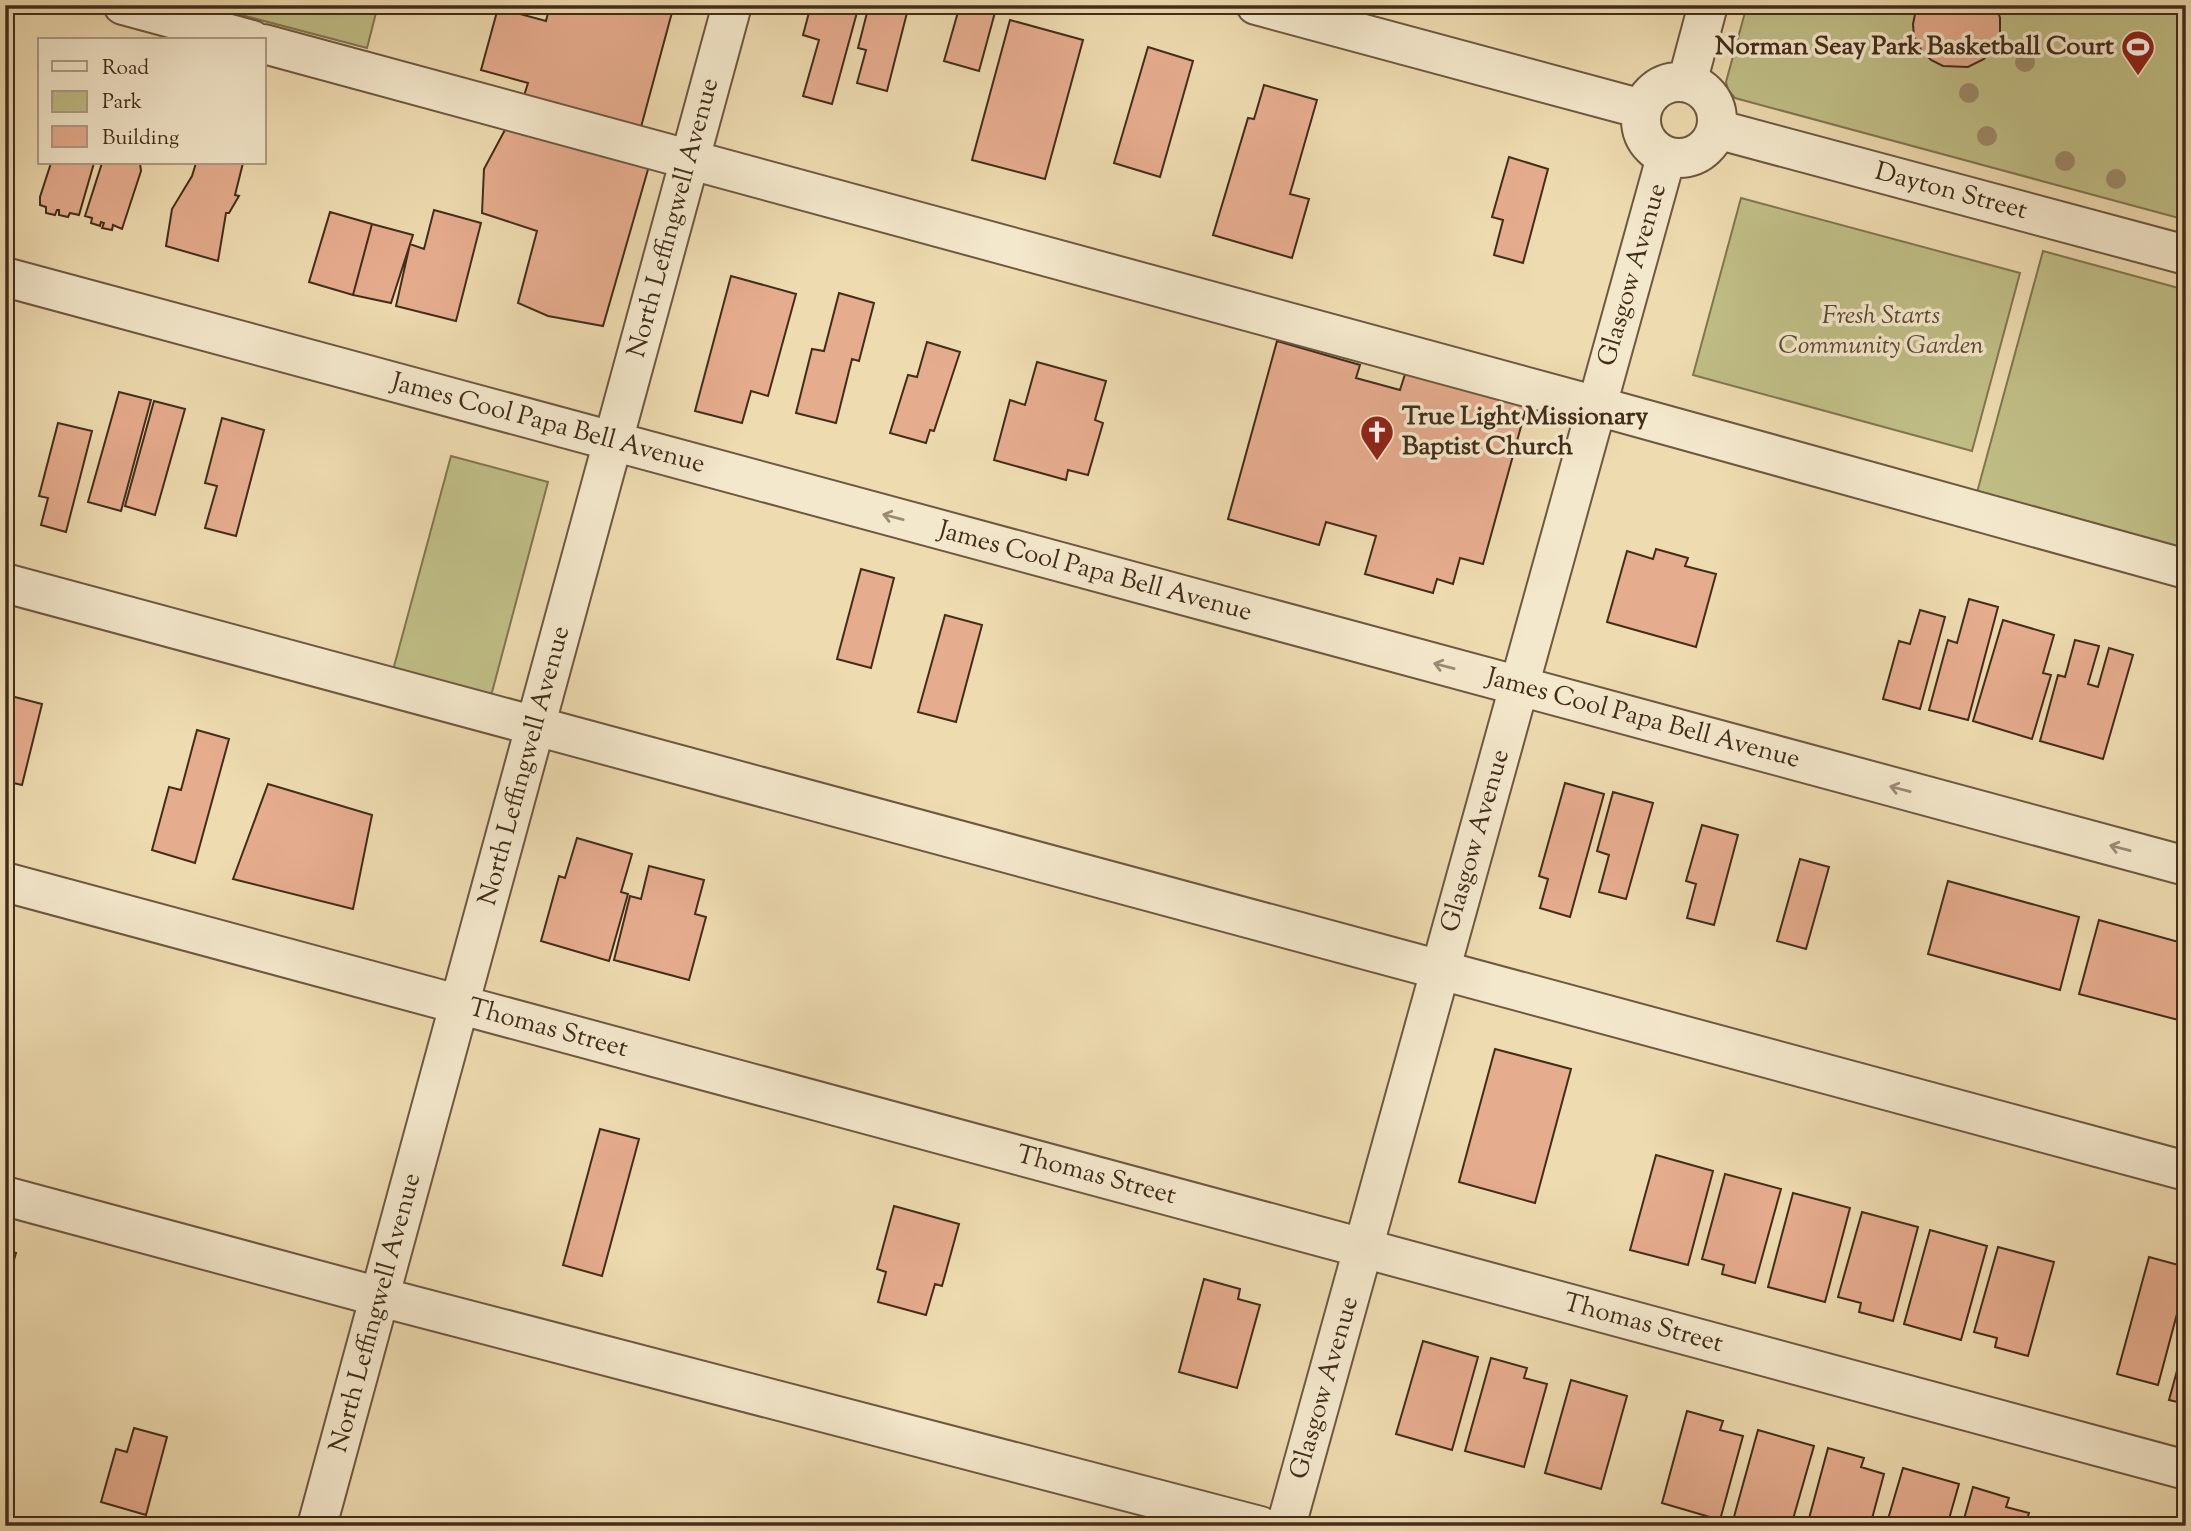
<svg xmlns="http://www.w3.org/2000/svg" width="2191" height="1531" viewBox="0 0 2191 1531" font-family="'Sorts Mill Goudy',serif">
<style>
.green{fill:#c0be86;stroke:#817650;stroke-width:2}
.building{fill:#e6ac8e;stroke:#422d1b;stroke-width:2}
.lines{fill:none;stroke-linecap:round;stroke-linejoin:round}
.minor-casing{stroke:#6d5840;stroke-width:42}
.minor{stroke:#f4e8cc;stroke-width:38}
.tree{fill:#9d8b6a}
.oneway{stroke:#9b8a74}
.labels{text-anchor:middle;dominant-baseline:central;stroke-width:7;stroke-linejoin:round;paint-order:stroke}
.poi-label{font-size:26px;font-weight:bold;fill:#422d1b;stroke:#f4e8cc;text-anchor:end}
.street-label{font-size:26px;fill:#422d1b;stroke:#f4e8cc}
.park-label{font-size:26px;font-style:italic;fill:#5b4a30;stroke:#f4e8cc}
</style>
<rect width="100%" height="100%" fill="#eedbb0"/>
<filter id="stains"><feTurbulence type="fractalNoise" baseFrequency=".00286" numOctaves="4"/><feColorMatrix values="0 0 0 0 .2 0 0 0 0 .09 0 0 0 0 .02 0 0 0 .5 -.17"/></filter>
<radialGradient id="worn" r=".72"><stop offset=".6" stop-color="#630" stop-opacity="0"/><stop offset="1" stop-color="#630" stop-opacity=".3"/></radialGradient>
<path class="green" d="M203,5h175l-11,43z
M1747,5h439v215l-451,-122 -7,-8 -2,-8z
M1741,198l279,75 -48,178 -279,-76z
M2043,251l143,39v263l-210,-57z
M451,456l97,26 -57,214 -98,-26z"/>
<path class="building" d="M550,5h124l-33,122 -117,-31 4,-13 -47,-13 17,-62 48,13z
M811,5h48l-27,99 -29,-8 16,-56 -16,-5z
M869,5h40l-22,86 -30,-8 9,-33 -8,-2z
M960,5h37l-18,66 -35,-10z
M1917,5h79l4,13v15l-6,14 -10,12 -16,8 -25,-1 -12,-6 -10,-10 -7,-13 -1,-13z
M1010,20l73,20 -38,139 -73,-19z
M1148,47l45,14 -33,116 -46,-14z
M1264,85l53,15 -27,94 19,5 -17,59 -79,-23 35,-117 6,1z
M506,128l143,38 -46,160 -55,-10 -30,-13 19,-72 -55,-18 2,-44z
M1509,157l39,12 -25,94 -29,-8 9,-35 -11,-3z
M51,163h43l-15,52 -9,-2 -2,4 -9,-2v-5h-2l-2,5 -9,-2v-6l-6,-2v-8z
M102,163h38l1,8 -19,58 -9,-4 -1,5 -10,-2 2,-5 -3,-1 -1,4 -9,-3 1,-5 -7,-2z
M196,163h47l-8,32 4,1 -10,17h-3l-8,48 -52,-15 6,-37 20,-33z
M434,210l47,13 -25,98 -60,-15 14,-62 14,5z
M330,212l42,12 -19,71 -44,-13z
M372,224l41,11 -22,68 -38,-8z
M731,276l65,18 -28,102 -17,-5 -9,32 -47,-12z
M839,293l35,10 -15,58 -7,-2 -16,64 -40,-10 16,-64 12,2z
M1277,341l83,24 -4,13 44,12 6,-19 121,34 -44,159 -23,-6 -7,26 -16,-5 -4,14 -68,-19 11,-38 -50,-14 -7,23 -91,-26z
M927,342l33,10 -26,79 -4,-1 -4,13 -36,-10 18,-58 9,2z
M5,362l8,2 -8,27z
M1037,362l69,19 -11,39 8,3 -15,52 -20,-5 -2,10 -72,-20 16,-60 15,5z
M119,392l32,8 -30,111 -33,-9z
M154,401l31,8 -30,106 -30,-9z
M222,418l42,12 -28,106 -31,-8 12,-42 -12,-3z
M58,423l34,8 -26,101 -25,-7 7,-27 -9,-2z
M1656,549l32,9 -3,8 31,8 -20,73 -89,-25 20,-71 26,8z
M861,569l33,9 -23,90 -34,-9z
M1969,599l29,8 -30,113 -39,-10 19,-70 9,3z
M1920,610l25,7 -25,92 -37,-10 16,-58 11,3z
M945,615l37,10 -26,97 -38,-10z
M2003,620l51,15 -11,38 8,2 -19,64 -59,-18z
M2075,640l24,6 -11,38 10,3 11,-39 24,7 -30,104 -63,-18 18,-66 7,2z
M11,696l31,8 -20,81 -17,-4v-63z
M197,730l32,9 -34,124 -43,-13 17,-63 12,3z
M1565,783l39,11 -34,123 -30,-9 8,-29 -9,-3z
M268,784l104,31 -19,94 -120,-30z
M1613,792l40,11 -27,96 -27,-7 10,-37 -12,-4z
M1702,825l36,10 -24,90 -27,-7 9,-34 -10,-3z
M577,838l55,16 -11,38 7,2 -19,67 -68,-20 18,-65 6,2z
M1800,859l29,8 -23,82 -29,-8z
M649,866l55,14 -9,34 11,3 -17,63 -75,-20 16,-64 11,3z
M1948,881l131,36 -19,73 -132,-36z
M2099,920l87,24v78l-107,-28z
M1495,1049l76,20 -36,134 -76,-21z
M600,1129l39,10 -37,137 -39,-11z
M1656,1155l57,16 -25,94 -58,-15z
M1725,1174l56,15 -26,94 -33,-9 2,-9 -22,-6z
M1793,1193l57,15 -25,94 -57,-15z
M894,1206l65,18 -17,62 -7,-2 -9,31 -48,-13 8,-30 -9,-3z
M1862,1212l56,15 -25,94 -34,-9 2,-9 -23,-6z
M1930,1230l57,16 -26,94 -57,-16z
M1998,1247l56,15 -26,94 -33,-9 2,-9 -23,-6z
M5,1250l11,3 -11,38z
M2149,1257l37,10v13l-28,105 -41,-11z
M1204,1279l36,10 -2,10 22,6 -23,83 -58,-16z
M2186,1338v66l-17,-4z
M1423,1341l55,16 -26,93 -56,-16z
M1491,1358l36,10 -3,10 23,6 -23,83 -59,-16z
M1571,1380l56,16 -26,93 -56,-16z
M1687,1411l36,10 -3,9 23,6 -23,84 -58,-17z
M134,1428l33,9 -21,78 -45,-13 15,-53 11,3z
M1758,1430l56,16 -23,80h-52l-7,-2z
M1828,1448l36,10 -3,9 23,7 -14,52h-63z
M1903,1468l56,16 -12,42h-61z
M1973,1487l36,11 -3,9 23,6 -4,13h-63z"/>
<g class="lines">
<g class="minor-casing">
<path id="minor" d="M123,5l129,35
M1256,5l386,104
M264,44l1333,362 589,163
M1641 120a38 38 0 1 1 76 0a38 38 0 1 1-76 0Z
M1687,83l21,-78
M1716,129l470,126
M5,277l2181,589
M5,583l2181,588
M5,882l2181,588
M5,1196l375,101 880,229
M317,1526l415,-1521
M1286,1526l380,-1369"/>
</g>
<use href="#minor" class="minor"/>
</g>
<g class="tree">
<circle cx="2025" cy="62" r="10"/>
<circle cx="1969" cy="93" r="10"/>
<circle cx="1987" cy="136" r="10"/>
<circle cx="2065" cy="161" r="10"/>
<circle cx="2116" cy="179" r="10"/>
</g>
<defs><path id="oneway-shaft" d="M-6 0H5M1.5-3L5.5 0L1.5 3" fill="none" stroke-width="1.6" stroke-linecap="round" stroke-linejoin="round" transform="scale(1.75)"/></defs>
<g class="oneway">
<use href="#oneway-shaft" transform="translate(893 517) rotate(-165)"/>
<use href="#oneway-shaft" transform="translate(1444 666) rotate(-165)"/>
<use href="#oneway-shaft" transform="translate(1900 789) rotate(-165)"/>
<use href="#oneway-shaft" transform="translate(2120 848) rotate(-165)"/>
</g>
<defs>
<g id="stadium-pin" transform="scale(1.75)"><path d="M0 17L-7.5 6A9.5 9.5 0 1 1 7.5 6Z" fill="#8f2418" stroke="#f4e8cc"/><path d="M0-5a6.5 5 0 1 0 0 10a6.5 5 0 1 0 0-10ZM-3.5-1.8h7v3.6h-7Z" fill="#fff"/></g>
<g id="church-pin" transform="scale(1.75)"><path d="M0 17L-7.5 6A9.5 9.5 0 1 1 7.5 6Z" fill="#8f2418" stroke="#f4e8cc"/><path d="M-1.2-6h2.4v3.5h3.3v2.4h-3.3V6h-2.4V-.1h-3.3v-2.4h3.3Z" fill="#fff"/></g>
</defs>
<g fill-rule="evenodd">
<use href="#stadium-pin" x="2138" y="47"/>
<use href="#church-pin" x="1377" y="432"/>
</g>
<g class="labels">
<g class="poi-label">
<text x="2114" y="47">Norman Seay Park Basketball Court</text>
<text x="1402" y="417" text-anchor="start">True Light Missionary<tspan x="1402" dy="30">Baptist Church</tspan></text>
</g>
<g class="street-label">
<text transform="translate(1951 192) rotate(15)">Dayton Street</text>
<text transform="translate(674 218) rotate(-75)">North Leffingwell Avenue</text>
<text transform="translate(1633 275) rotate(-74)">Glasgow Avenue</text>
<text transform="translate(548 424) rotate(15)">James Cool Papa Bell Avenue</text>
<text transform="translate(1095 572) rotate(15)">James Cool Papa Bell Avenue</text>
<text transform="translate(1643 719) rotate(15)">James Cool Papa Bell Avenue</text>
<text transform="translate(525 766) rotate(-75)">North Leffingwell Avenue</text>
<text transform="translate(1476 841) rotate(-74)">Glasgow Avenue</text>
<text transform="translate(548 1029) rotate(15)">Thomas Street</text>
<text transform="translate(1096 1176) rotate(15)">Thomas Street</text>
<text transform="translate(376 1313) rotate(-75)">North Leffingwell Avenue</text>
<text transform="translate(1643 1324) rotate(15)">Thomas Street</text>
<text transform="translate(1325 1388) rotate(-74)">Glasgow Avenue</text>
</g>
<g class="park-label">
<text x="1881" y="316">Fresh Starts<tspan x="1881" dy="30">Community Garden</tspan></text>
</g>
</g>
<rect width="2191" height="1531" fill="none" stroke="#eedbb0" stroke-width="28"/>
<rect x="7" y="7" width="2177" height="1517" fill="none" stroke="#422d1b" stroke-width="3.5"/>
<rect x="14" y="14" width="2163" height="1503" fill="none" stroke="#422d1b" stroke-width="2"/>
<rect x="38" y="38" width="228" height="126" fill="#f4e8cc" stroke="#ad9d85" stroke-width="2"/>
<rect x="52" y="61" width="35" height="10" fill="#f4e8cc" stroke="#ad9d85" stroke-width="2"/>
<text x="102" y="74" font-size="21" fill="#422d1b">Road</text>
<rect x="52" y="91" width="35" height="21" fill="#c0be86" stroke="#ad9d85" stroke-width="2"/>
<text x="102" y="108" font-size="21" fill="#422d1b">Park</text>
<rect x="52" y="126" width="35" height="21" fill="#e6ac8e" stroke="#ad9d85" stroke-width="2"/>
<text x="102" y="144" font-size="21" fill="#422d1b">Building</text>
<rect width="100%" height="100%" filter="url(#stains)"/>
<rect width="100%" height="100%" fill="url(#worn)"/>
</svg>
